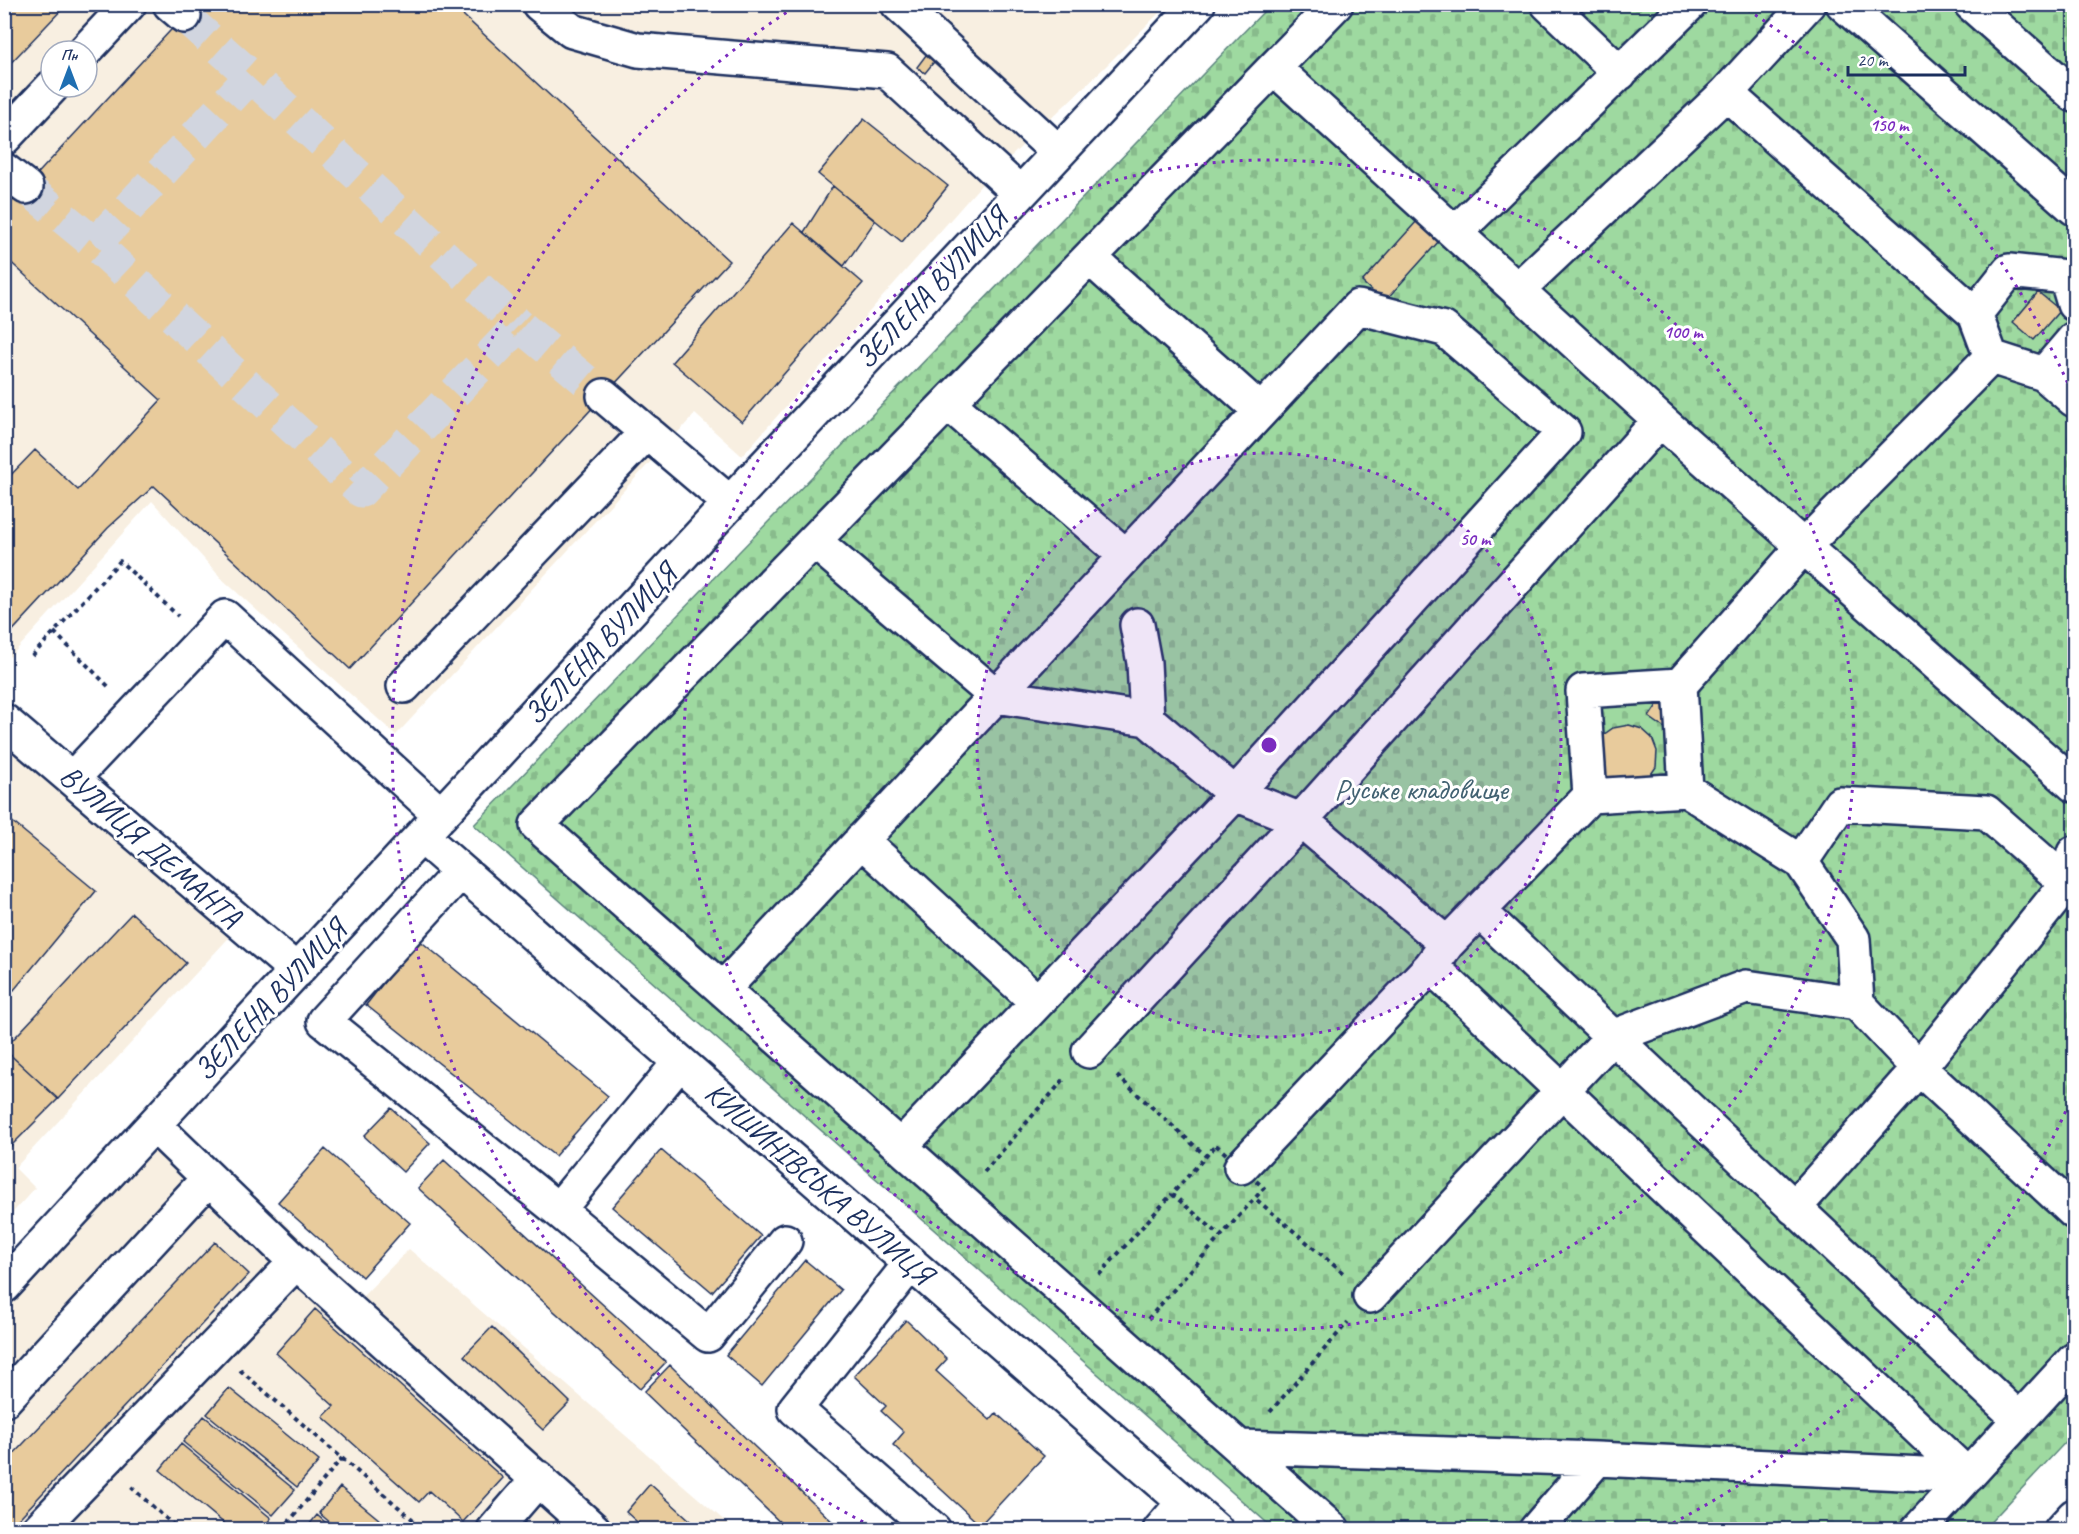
<svg xmlns="http://www.w3.org/2000/svg" width="2079" height="1534" viewBox="0 0 2079 1534" font-family="Caveat,sans-serif">
<style>
.built{fill:#f8efe1;fill-rule:evenodd}
.cemetery{fill:url(#cemetery-stones);stroke:#5c847f;stroke-width:1.5}
.building{fill:#e8cb9c;stroke:#1b2f5e;stroke-width:1.5}
.lines{fill:none;stroke-linecap:round;stroke-linejoin:round}
.minor-tunnel{stroke:#d1d5df;stroke-width:33;stroke-dasharray:33 16;stroke-linecap:butt}
.minor-casing{stroke:#1b2f5e;stroke-width:38}
.major-casing{stroke:#1b2f5e;stroke-width:38}
.path{stroke:#1b2f5e;stroke-width:4;stroke-dasharray:4.5 4.5;stroke-linecap:butt}
.minor{stroke:#fff;stroke-width:33}
.major{stroke:#fff;stroke-width:33}
.ring{fill:none;stroke:#7b2cbf;stroke-width:3;stroke-dasharray:3 6}
.labels{text-anchor:middle;dominant-baseline:central;stroke-width:6;stroke-linejoin:round;paint-order:stroke}
.street-label{font-size:30px;fill:#1b2f5e;stroke:#fff}
.park-label{font-size:30px;fill:#426272;stroke:#fff}
.centre{fill:#7b2cbf;stroke:#fff;stroke-width:3}
.ring-label{font-size:18px;text-anchor:middle;font-weight:bold;fill:#7b2cbf;stroke:#fff;stroke-width:6;stroke-linejoin:round;paint-order:stroke}
</style>
<defs>
<pattern id="cemetery-stones" width="16" height="16" patternUnits="userSpaceOnUse" patternTransform="scale(1.5)"><rect width="16" height="16" fill="#9ed9a0"/><path d="M2 7V4a2 2 0 0 1 4 0v3zM10 15v-3a2 2 0 0 1 4 0v3z" fill="#88bb8c"/></pattern>
</defs>
<rect width="100%" height="100%" fill="#fff"/>
<filter id="ink" filterUnits="userSpaceOnUse"><feTurbulence type="fractalNoise" baseFrequency=".0167" numOctaves="2"/><feDisplacementMap in="SourceGraphic" scale="12" xChannelSelector="R" yChannelSelector="G"/><feConvolveMatrix kernelMatrix="1 2 1 2 8 2 1 2 1" color-interpolation-filters="sRGB"/></filter>
<g filter="url(#ink)">
<path class="built" d="M4,5h1163l-63,63 -122,116 -240,272 -47,-42 -299,321 -174,-156 -70,-78 -142,156 -5,-5zM51,51h36v36h-36z
M5,727l232,202 -222,239 20,20 -30,33z
M174,1121l189,175 46,-47 325,280h-729l-1,-229z"/>
<path class="cemetery" d="M1270,5h804v1428l-90,96h-710l-800,-704z"/>
<path class="building" d="M4,4h63l-63,66z
M195,4h256l278,257 -379,408 -196,-183 -46,42 -104,112v-158l31,-32 43,40 83,-90 -157,-144v-46z
M929,51l9,6 -13,16 -8,-6z
M864,119l84,67 -46,56 -84,-68z
M833,186l42,35 -31,45 -40,-34z
M1417,221l22,20 -55,61 -22,-20z
M793,223l70,60 -121,139 -70,-60z
M2038,292l22,18 -26,30 -21,-18z
M1661,699l17,11 -12,19 -17,-12z
M1629,725l13,4 10,9 5,13 -1,16 -9,13 -38,1 -6,-5 -3,-35 3,-6 10,-7z
M4,815l92,76 -92,111z
M132,913l54,50 -128,136 -54,-50z
M418,939l190,157 -53,60 -189,-151z
M4,1049l54,50 -54,54z
M391,1108l39,35 -27,29 -39,-36z
M325,1149l85,74 -48,54 -84,-75z
M661,1150l100,86 -49,56 -100,-85z
M444,1160l222,202 -26,27 -222,-201z
M215,1242l34,32 -241,256h-4v-66z
M805,1260l36,30 -79,96 -36,-31z
M315,1309l188,169 -40,44 -34,-31 -10,11 -96,-85 11,-11 -58,-53z
M906,1320l41,39 -11,12 54,49 6,-7 48,43 -64,69 -87,-80 11,-13 -23,-21 5,-5 -32,-30z
M492,1327l78,75 -27,28 -79,-74z
M670,1365l171,165h-53l-144,-138z
M229,1388l90,73 -22,26 -90,-73z
M204,1416l91,74 -22,25 -90,-73z
M181,1444l90,74 -9,12h-30l-72,-60z
M650,1484l51,46h-55l-20,-18z
M340,1487l52,43h-53l-20,-17z
M317,1515l17,15h-29z"/>
<g class="lines">
<path class="minor-tunnel" d="M184,16l67,60
M26,187l69,57 266,247 158,-166 85,71
M95,244l156,-168 268,249"/>
<g class="minor-casing">
<path id="minor" d="M170,4l14,12
M539,4l33,27 66,19 249,21 133,122
M898,4l160,148
M1548,4l72,69
M1843,4l231,204
M1971,4l103,91
M85,51l44,-47
M1274,68l386,352 414,365
M1726,93l249,221
M4,138l48,-51
M4,170l22,17
M1455,233l235,-229
M1090,258l171,153
M2066,277l-57,-6 -34,43 16,43 53,17 30,-35
M2066,277l8,27
M1517,290l209,-197 82,-89
M2044,374l30,26
M604,396l126,107
M948,403l178,153
M814,541l182,155 151,23 88,75 66,26 359,-400
M1137,625l7,38 3,56
M1680,685l6,105 -96,6 -7,-105 97,-6 123,-138 188,-190
M404,686l243,-254
M4,721l293,250
M72,779l153,-162 216,198
M1686,790l115,72 52,77 4,64
M421,836l795,694
M861,840l176,162
M2074,853l-7,30 7,6
M461,871l-137,150 234,189
M1479,911l540,508
M1431,966l537,510
M723,989l635,-682 86,22 120,103 -329,362 -335,353
M1089,1051l212,-231 146,124
M680,1062l-122,148 150,125 77,-94
M154,1125l142,137 298,268
M1241,1167l190,-201 16,-22 143,-148
M1794,1208l125,-140 148,-185 -81,-71 -146,-8 -39,58
M911,1263l-116,146 139,121
M4,1286l726,-783 468,-499
M1370,1296l242,-259 134,-50 111,16 62,65 155,144
M4,1400l205,-222
M1240,1447l357,12 371,17
M38,1530l258,-268
M494,1530l45,-52
M1160,1530l24,-28
M1333,1530l-796,-705 799,-821
M1536,1530l61,-71
M1918,1530l156,-170"/>
</g>
<g class="major-casing">
<path id="major" d="M2061,1530l13,-14"/>
</g>
<path class="path" d="M54,632l55,55
M32,656l88,-95 58,55
M1117,1076l89,80
M1216,1145l48,43 -43,48 -49,-42z
M984,1172l81,-94
M1257,1200l86,73
M1099,1275l73,-81
M1148,1319l73,-83
M240,1370l185,160
M1270,1412l78,-90
M131,1487l48,43
M282,1530l60,-72"/>
<use href="#minor" class="minor"/>
<use href="#major" class="major"/>
</g>
</g>
<circle cx="1269" cy="745" r="292" fill="#7b2cbf" fill-opacity=".12"/>
<g class="ring">
<circle cx="1269" cy="745" r="292"/>
<circle cx="1269" cy="745" r="585"/>
<path d="M2073 1095A877 877 0 0 1 1667 1526M871 1526A877 877 0 0 1 798 5M1740 5A877 877 0 0 1 2073 395"/>
</g>
<g class="labels">
<g class="street-label">
<text transform="translate(931 288) rotate(-47)">ЗЕЛЕНА ВУЛИЦЯ</text>
<text transform="translate(600 644) rotate(-47)">ЗЕЛЕНА ВУЛИЦЯ</text>
<text transform="translate(151 846) rotate(41)">ВУЛИЦЯ ДЕМАНТА</text>
<text transform="translate(270 1000) rotate(-47)">ЗЕЛЕНА ВУЛИЦЯ</text>
<text transform="translate(819 1183) rotate(41)">КИШИНІВСЬКА ВУЛИЦЯ</text>
</g>
<g class="park-label">
<text x="1421" y="789">Руське кладовище</text>
</g>
</g>
<circle cx="1269" cy="745" r="9" class="centre"/>
<g class="ring-label">
<text x="1889" y="131">150 m</text>
<text x="1683" y="338">100 m</text>
<text x="1475" y="545">50 m</text>
</g>
<rect width="2079" height="1534" fill="none" stroke="#fff" stroke-width="24"/>
<rect x="12" y="12" width="2055" height="1510" fill="none" stroke="#1b2f5e" stroke-width="2" filter="url(#ink)"/>
<g transform="translate(69 69)"><circle r="28" fill="#ffffff" stroke="#a4acbf" stroke-width="1.5"/>
<path d="M0-4.5L10 22L0 15L-10 22Z" fill="#1f6fb2"/>
<text y="-9" font-size="16" font-weight="bold" text-anchor="middle" fill="#1b2f5e">Пн</text>
</g>
<path d="M1848 66v9h117v-9" fill="none" stroke="#1b2f5e" stroke-width="3"/>
<text x="1857" y="66" font-size="18" fill="#1b2f5e" stroke="#ffffff" stroke-width="4.5" paint-order="stroke">20 m</text>
</svg>
